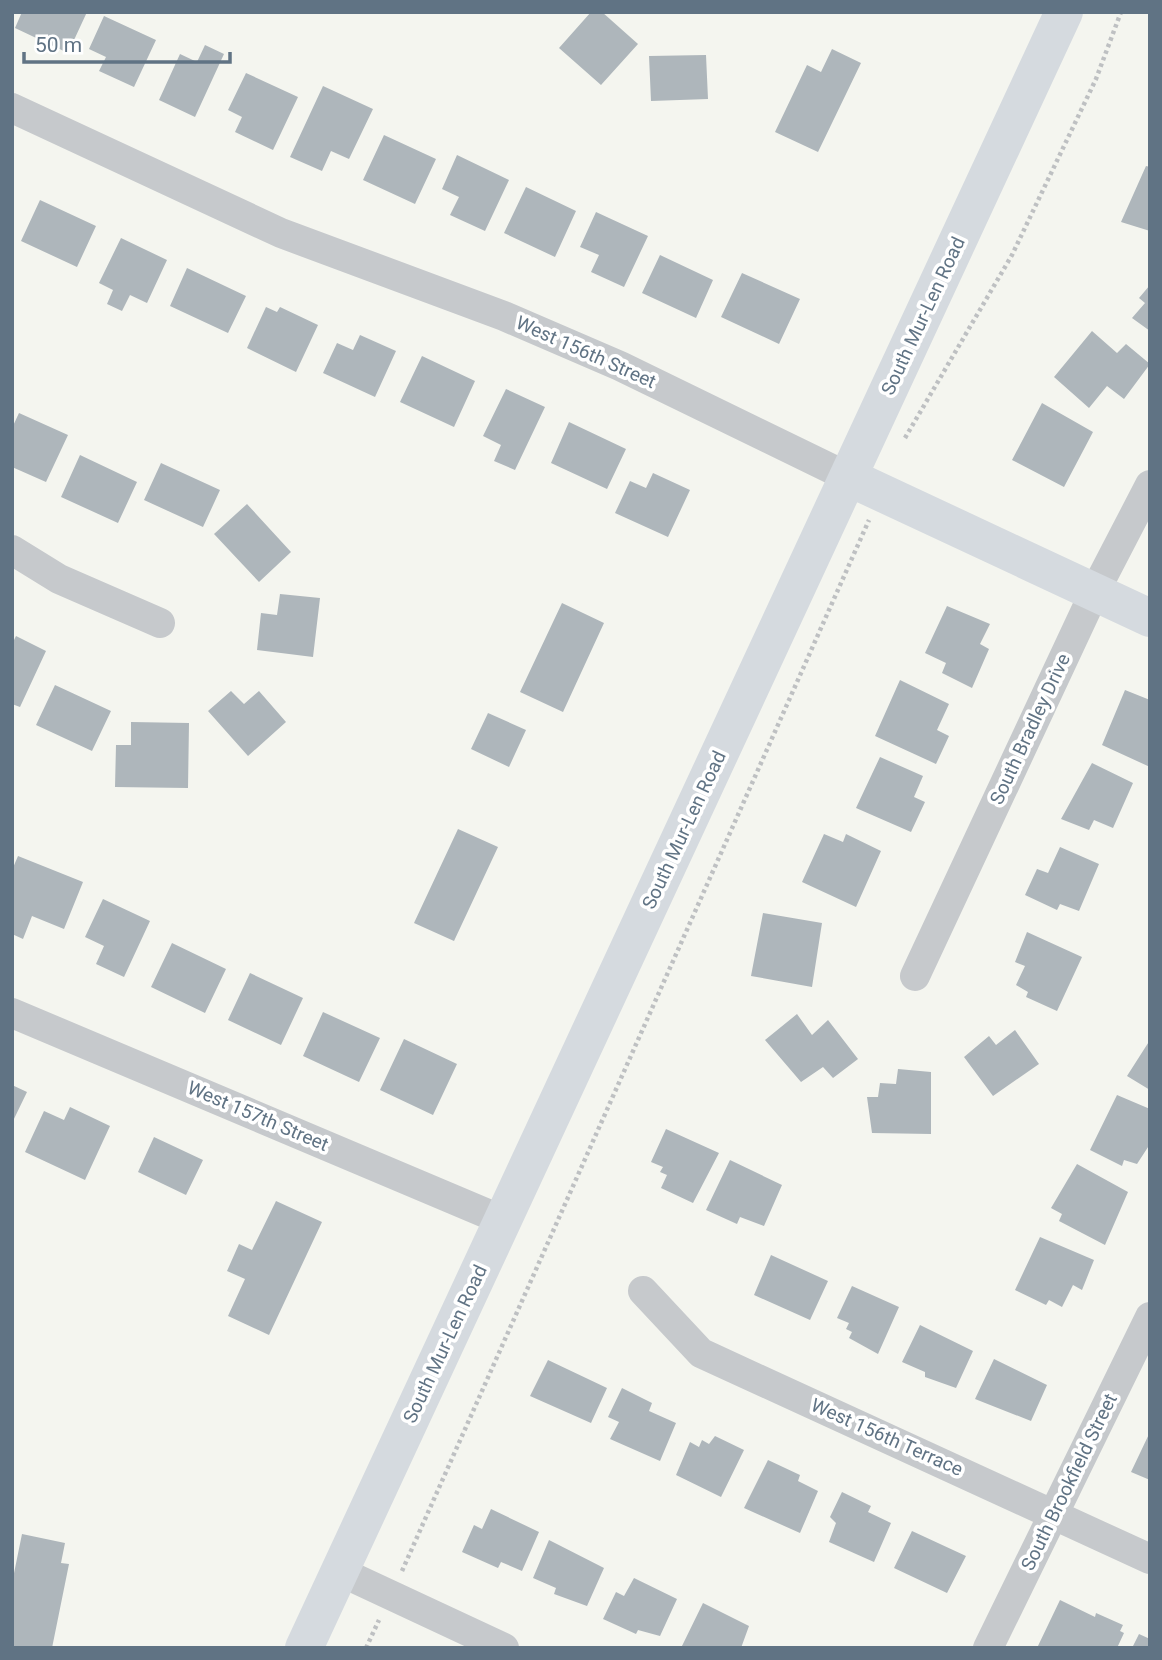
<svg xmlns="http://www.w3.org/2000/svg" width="1162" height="1660" viewBox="0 0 1162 1660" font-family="Roboto,sans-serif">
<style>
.building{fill:#aeb6bb}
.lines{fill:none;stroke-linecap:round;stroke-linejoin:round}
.path{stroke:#bec0c2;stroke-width:4.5;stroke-dasharray:3.5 3.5;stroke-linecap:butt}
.street{stroke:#c6c9cc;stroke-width:30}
.secondary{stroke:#d5dadf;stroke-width:38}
.labels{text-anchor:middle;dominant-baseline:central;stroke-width:7;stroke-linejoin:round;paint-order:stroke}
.street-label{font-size:19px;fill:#607384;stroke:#fff}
</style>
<rect width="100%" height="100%" fill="#f4f5ef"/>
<path class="building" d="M22,12h65l-19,41 -53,-25z
M591,12h11l36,32 -37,41 -42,-37z
M104,16l52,24 -22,47 -35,-16 7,-14 -17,-8z
M205,45l19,9 -29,63 -36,-17 21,-46 17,8z
M832,49l29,14 -43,89 -43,-20 32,-67 14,7z
M706,55l2,44 -57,2 -2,-45z
M246,73l52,24 -25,53 -38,-18 7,-15 -14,-7z
M323,86l50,23 -24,50 -18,-8 -9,20 -32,-14z
M384,135l52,24 -21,45 -52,-24z
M457,155l52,25 -24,51 -35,-16 9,-18 -17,-8z
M1146,166l4,1v64l-29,-9z
M526,187l50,24 -21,46 -51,-24z
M40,200l56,26 -19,41 -56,-26z
M596,212l52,24 -24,51 -33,-15 8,-17 -19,-8z
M121,238l46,22 -20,43 -17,-8 -8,16 -15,-7 6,-14 -14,-7z
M660,255l53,25 -17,38 -54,-25z
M187,268l59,28 -18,37 -58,-27z
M742,273l58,26 -21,45 -58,-27z
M1150,285v46l-18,-13 13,-15 -6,-5z
M266,307l11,5 3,-5 38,18 -22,47 -49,-24z
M1092,331l25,22 9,-9 24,20 -26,35 -17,-13 -18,22 -35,-31z
M360,335l36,16 -21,46 -52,-24 14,-30 16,7z
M422,356l53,25 -21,46 -54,-25z
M506,389l39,18 -30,63 -21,-9 7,-16 -18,-9z
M1042,403l51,29 -29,55 -52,-27z
M19,413l49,22 -22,47 -34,-15v-39z
M569,422l57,27 -19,40 -56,-26z
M80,455l57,27 -19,41 -57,-26z
M161,463l59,27 -17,37 -59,-27z
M653,473l37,17 -22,47 -53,-24 15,-32 16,7z
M247,504l44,48 -32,30 -45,-48z
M280,594l40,4 -7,59 -56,-7 4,-37 16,2z
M562,603l42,20 -41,89 -43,-20z
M947,606l43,18 -10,20 9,5 -17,39 -30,-15 4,-10 -21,-10z
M16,636l30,15 -26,56 -8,-3v-60z
M900,680l49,24 -12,26 12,6 -13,28 -61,-28z
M55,685l56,26 -19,40 -56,-26z
M1125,690l25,10v67l-48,-22z
M231,691l13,13 15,-13 27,31 -38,34 -40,-45z
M488,713l38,17 -17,37 -38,-18z
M131,722l58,1 -1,65 -73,-1 1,-42h15z
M880,757l43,19 -9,21 11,5 -14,30 -55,-24z
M1092,763l41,20 -20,45 -19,-8 -5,10 -28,-11z
M458,829l40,18 -44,94 -40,-18z
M824,834l19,8 3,-8 35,17 -25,56 -54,-25z
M1060,847l39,17 -20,47 -19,-7 -3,6 -32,-15 12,-26 11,4z
M18,856l65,26 -19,47 -32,-13 -9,23 -11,-5v-64z
M103,899l47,22 -26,56 -28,-13 8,-18 -19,-9z
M763,913l59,10 -10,64 -61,-11z
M1027,932l55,25 -25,54 -31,-14 2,-5 -12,-7 9,-19 -10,-4z
M172,943l54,26 -21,44 -54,-26z
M250,973l53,25 -22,47 -53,-25z
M323,1012l57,26 -21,44 -56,-26z
M797,1014l15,21 16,-15 30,39 -25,19 -10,-11 -22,15 -36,-42z
M1015,1030l24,34 -46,32 -29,-39 25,-21 7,9z
M404,1039l53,25 -24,51 -53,-25z
M1150,1040v50l-23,-14z
M898,1069l33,3v62l-59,-1 -5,-36h11l2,-14 16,1z
M12,1085l15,7 -15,31z
M1117,1095l33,14v35l-13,20 -13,-4 -2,6 -32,-16z
M70,1107l40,19 -25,54 -60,-28 19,-41 20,9z
M666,1129l53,24 -26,50 -32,-15 6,-13 -7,-3 3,-5 -12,-5z
M154,1137l49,23 -17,35 -48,-23z
M730,1160l52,25 -18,41 -24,-9 -3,7 -31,-14z
M1077,1164l51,28 -23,53 -46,-24 3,-7 -11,-6z
M276,1201l46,21 -53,113 -41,-19 17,-37 -18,-8 12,-27 13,6z
M1040,1237l54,23 -12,30 -9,-5 -11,22 -13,-7 -3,5 -31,-15z
M771,1255l57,26 -18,39 -56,-25z
M852,1286l47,21 -21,47 -29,-16 3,-6 -6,-3 3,-6 -12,-5z
M920,1325l53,26 -17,37 -31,-11v-5l-23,-10z
M994,1359l53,26 -16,36 -56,-22z
M548,1360l59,28 -16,35 -61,-27z
M622,1388l30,15 -3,8 27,12 -16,38 -50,-22 9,-17 -11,-5z
M1150,1432v48l-19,-8z
M715,1436l29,14 -23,47 -45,-22 14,-33 9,5 3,-7 7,4z
M768,1460l32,15 -2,6 20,10 -18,42 -56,-25z
M842,1492l29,14 -3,6 23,11 -17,39 -45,-20 7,-19 -6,-6z
M491,1509l48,23 -17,39 -21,-9 -3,6 -36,-16 12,-27 8,4z
M912,1531l54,25 -19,37 -53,-25z
M22,1534l43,9 -4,20 8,1 -17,84 -40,-1v-64z
M549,1540l55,28 -17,38 -33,-12 2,-6 -23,-10z
M634,1578l43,21 -17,37 -22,-6 -2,4 -33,-15 13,-27 8,4z
M1060,1600l35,17 1,-4 27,12 -3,6 4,2 -7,15h-80z
M703,1603l46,23 -8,22h-60z
M1139,1634l11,5v9h-18z"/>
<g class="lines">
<path class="path" d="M905,438l107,-183 84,-176 25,-67
M402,1571l467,-1051
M366,1648l13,-28"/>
<path class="street" d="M12,108l269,125 223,83 116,50 228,111
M12,550l47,29 101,44
M915,976l180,-385 55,-106
M12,1013l490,207
M643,1291l58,62 449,206
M339,1571l165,77
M988,1648l162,-331"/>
<path class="secondary" d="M848,477l302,141
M304,1648l760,-1636"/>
</g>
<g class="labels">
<g class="street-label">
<text transform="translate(923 316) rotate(-65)">South Mur-Len Road</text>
<text transform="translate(586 352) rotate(24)">West 156th Street</text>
<text transform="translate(1030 729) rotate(-65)">South Bradley Drive</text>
<text transform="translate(684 830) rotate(-65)">South Mur-Len Road</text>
<text transform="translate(258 1116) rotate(23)">West 157th Street</text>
<text transform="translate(445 1344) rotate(-65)">South Mur-Len Road</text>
<text transform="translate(887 1437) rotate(24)">West 156th Terrace</text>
<text transform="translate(1069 1482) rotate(-64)">South Brookfield Street</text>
</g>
</g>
<rect width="1162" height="1660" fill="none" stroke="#607384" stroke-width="28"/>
<path d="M24 52v10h206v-10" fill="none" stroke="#607384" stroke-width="3.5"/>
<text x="35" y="52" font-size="21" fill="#607384" stroke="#ffffff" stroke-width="5" paint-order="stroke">50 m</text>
</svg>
